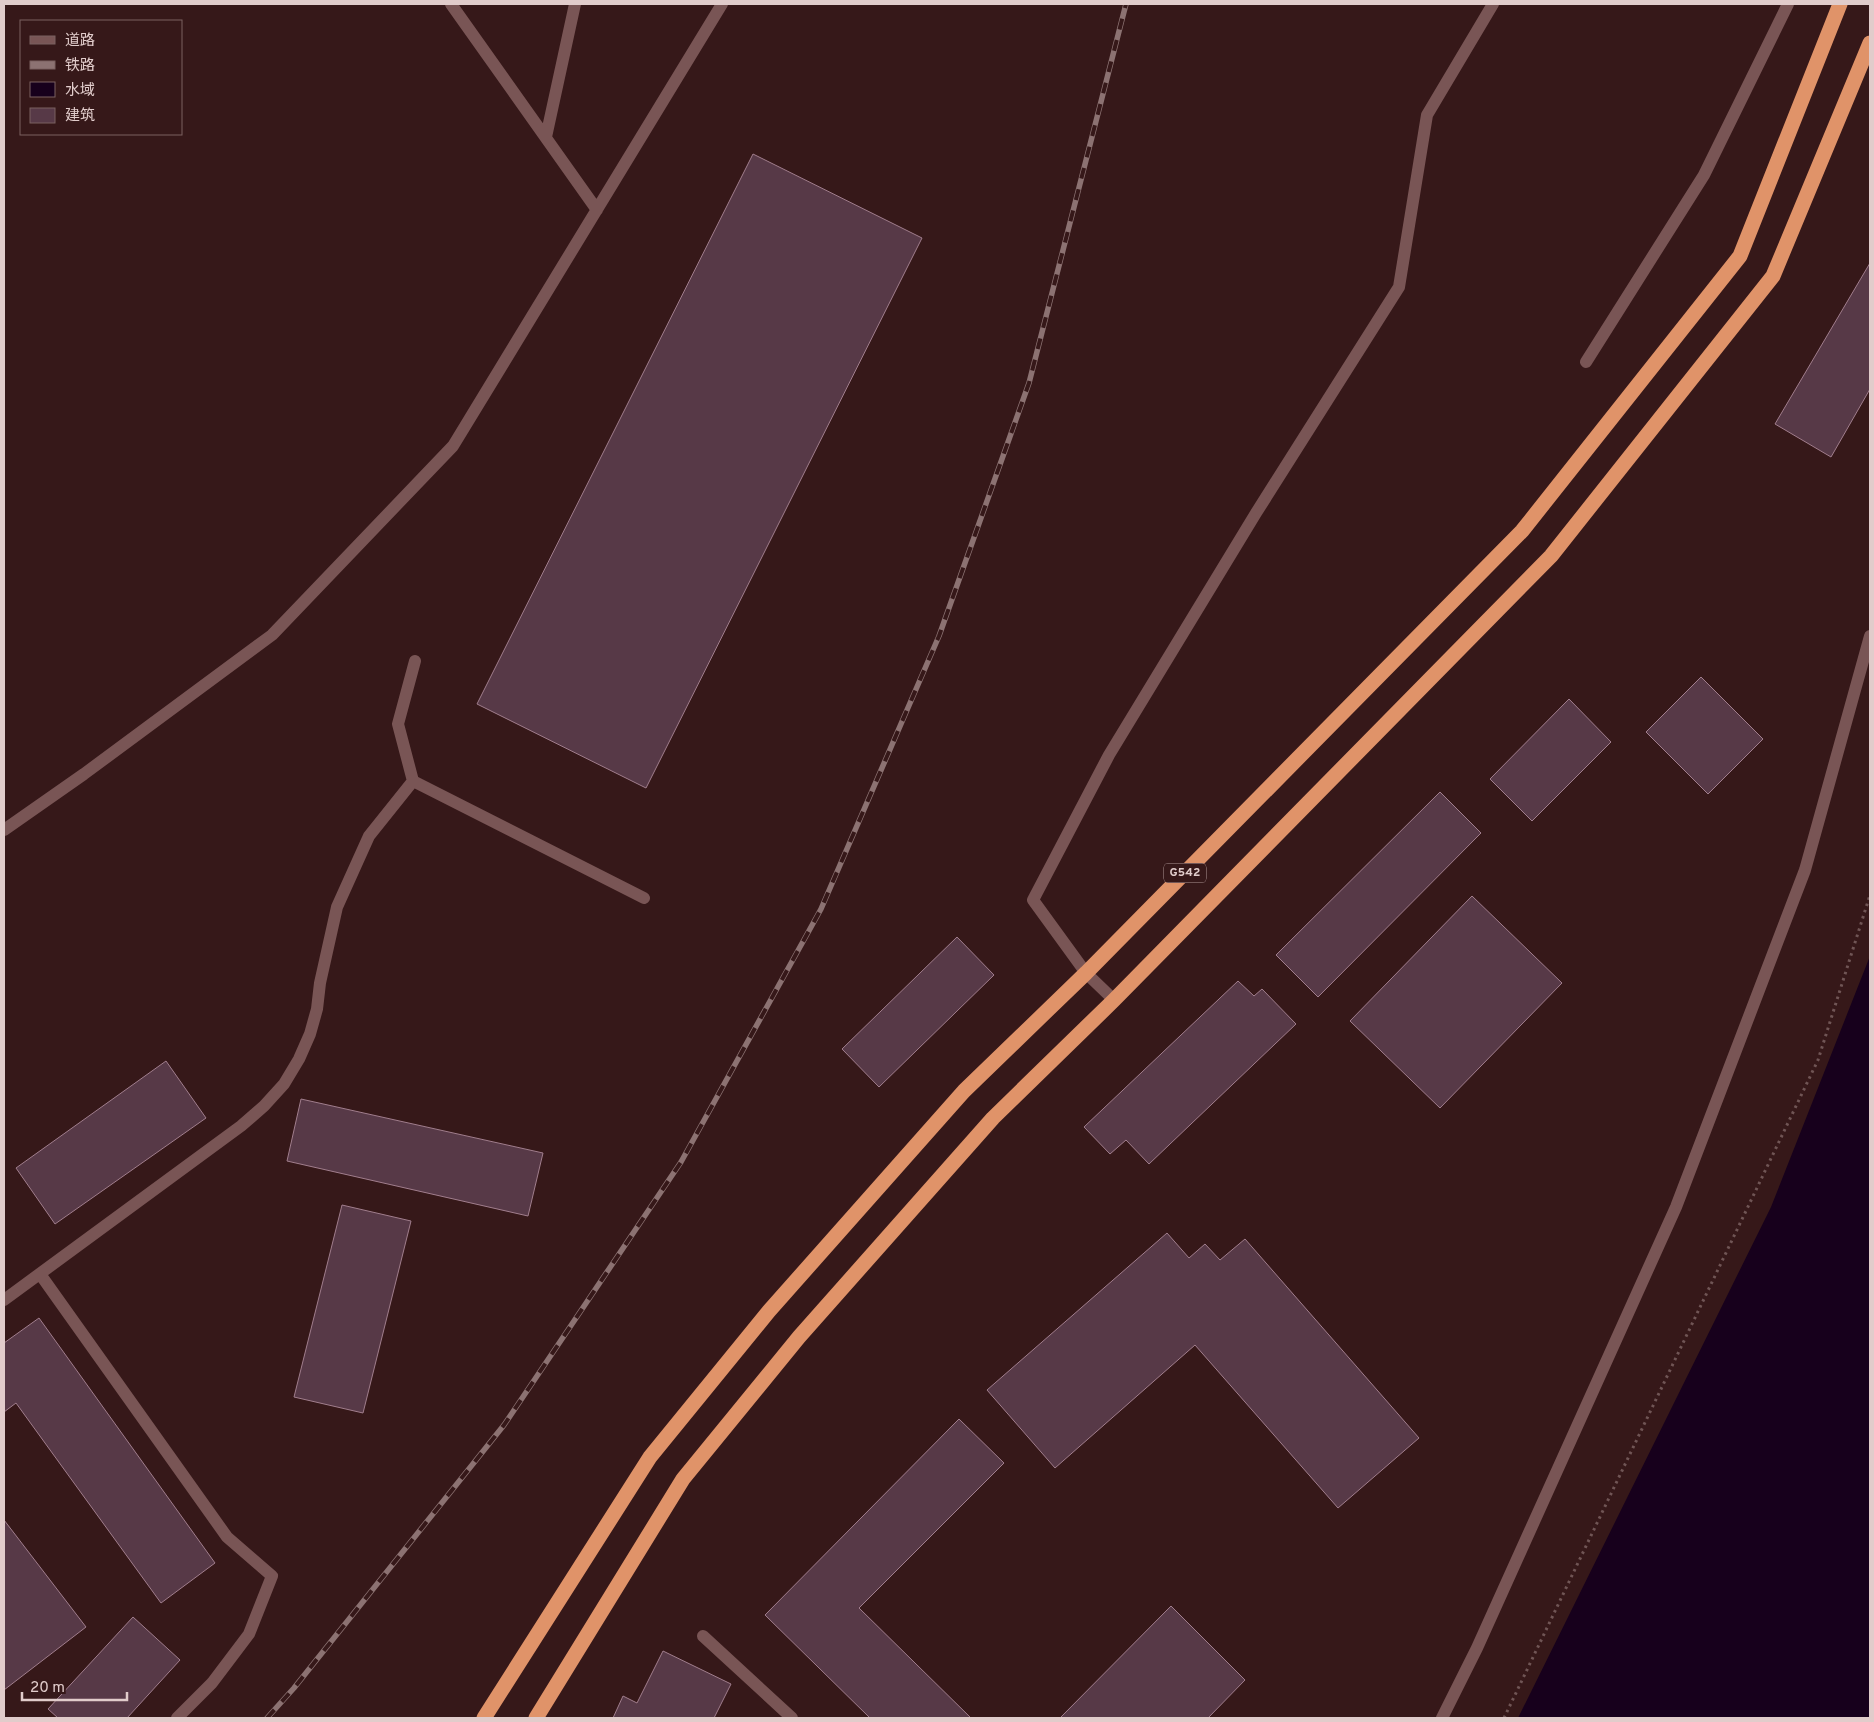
<svg xmlns="http://www.w3.org/2000/svg" width="1874" height="1722" viewBox="0 0 1874 1722" font-family="Overpass,'Noto Sans SC',sans-serif">
<style>
.water{fill:#17001c}
.building{fill:#573947;stroke:#a17e8d}
.lines{fill:none;stroke-linecap:round;stroke-linejoin:round}
.path{stroke:#705555;stroke-width:3;stroke-dasharray:2.5 4;stroke-linecap:butt}
.minor{stroke:#795555;stroke-width:12}
.highway{stroke:#e09369;stroke-width:15}
.rail-casing{stroke:#8c7272;stroke-width:5.5}
.rail{stroke:#361819;stroke-width:4;stroke-dasharray:11;stroke-linecap:butt}
.labels{text-anchor:middle;dominant-baseline:central;stroke-width:4.5;stroke-linejoin:round;paint-order:stroke}
.shield{fill:#361819;stroke:#ae9696;stroke-width:1}
.shield-label{font-size:12px;font-weight:bold;fill:#e1cccb}
</style>
<rect width="100%" height="100%" fill="#361819"/>
<path class="water" d="M1870,956v762h-352l253,-511z"/>
<path class="building" d="M753,154l169,84 -276,550 -169,-84z
M1870,263v126l-39,68 -56,-33z
M1701,677l62,62 -55,55 -62,-62z
M1569,699l42,43 -79,79 -42,-42z
M1440,792l41,41 -163,164 -42,-42z
M1472,896l90,87 -122,125 -90,-87z
M957,937l37,38 -115,112 -37,-38z
M1238,981l16,15 8,-7 34,35 -147,140 -23,-24 -16,14 -26,-27z
M166,1061l40,57 -151,106 -39,-56z
M301,1099l242,54 -15,63 -241,-55z
M342,1205l69,16 -48,192 -69,-16z
M1167,1233l22,25 16,-14 15,16 25,-21 174,199 -81,70 -143,-163 -140,123 -68,-78z
M39,1318l176,245 -54,40 -145,-200 -12,9v-69z
M959,1419l45,44 -145,145 112,110h-101l-105,-103z
M4,1520l82,107 -82,63z
M1171,1606l74,74 -37,38h-148z
M133,1617l47,43 -53,58h-69l-10,-9z
M663,1651l68,33 -17,34h-101l10,-22 14,7z"/>
<g class="lines">
<path class="path" d="M1504,1718l314,-658 52,-165"/>
<path class="minor" d="M451,4l146,206
M546,137l29,-133
M1586,362l118,-187 84,-171
M415,661l-17,63 15,57 231,117
M4,830l80,-56 188,-139 181,-189 269,-442
M1114,1000l-28,-27 -53,-73 76,-145 147,-242 143,-226 28,-172 66,-111
M40,1274l187,263 45,39 -23,58 -37,49 -35,35
M4,1300l237,-174 23,-20 20,-22 15,-25 11,-25 7,-25 3,-26 17,-76 32,-71 44,-55
M703,1636l89,82
M1442,1718l35,-70 199,-441 129,-337 65,-234"/>
<path class="highway" d="M484,1718l166,-261 119,-146 195,-220 122,-118 436,-442 218,-275 100,-252
M536,1718l147,-239 116,-142 194,-219 121,-118 437,-444 222,-280 97,-233"/>
<g class="rail-casing">
<path id="rail" d="M267,1718l27,-30 210,-263 177,-263 140,-253 118,-273 90,-253 97,-379"/>
</g>
<use href="#rail" class="rail"/>
</g>
<g class="labels">
<rect class="shield" x="1164" y="863.5" width="42" height="19" rx="4"/>
<g class="shield-label">
<text x="1185" y="873">G542</text>
</g>
</g>
<rect width="1874" height="1722" fill="none" stroke="#e1cccb" stroke-width="10"/>
<rect x="20" y="20" width="162" height="115" fill="#361819" stroke="#7a6060"/>
<rect x="30" y="36" width="25" height="8" fill="#795555" stroke="#7a6060"/>
<text x="65" y="45" font-size="15" fill="#e1cccb">道路</text>
<rect x="30" y="61" width="25" height="8" fill="#8c7272" stroke="#7a6060"/>
<text x="65" y="70" font-size="15" fill="#e1cccb">铁路</text>
<rect x="30" y="82" width="25" height="15" fill="#17001c" stroke="#7a6060"/>
<text x="65" y="95" font-size="15" fill="#e1cccb">水域</text>
<rect x="30" y="108" width="25" height="15" fill="#573947" stroke="#7a6060"/>
<text x="65" y="120" font-size="15" fill="#e1cccb">建筑</text>
<path d="M22 1692v8h105v-8" fill="none" stroke="#e1cccb" stroke-width="2.5"/>
<text x="30" y="1692" font-size="15" fill="#e1cccb" stroke="#361819" stroke-width="4" paint-order="stroke">20 m</text>
</svg>
